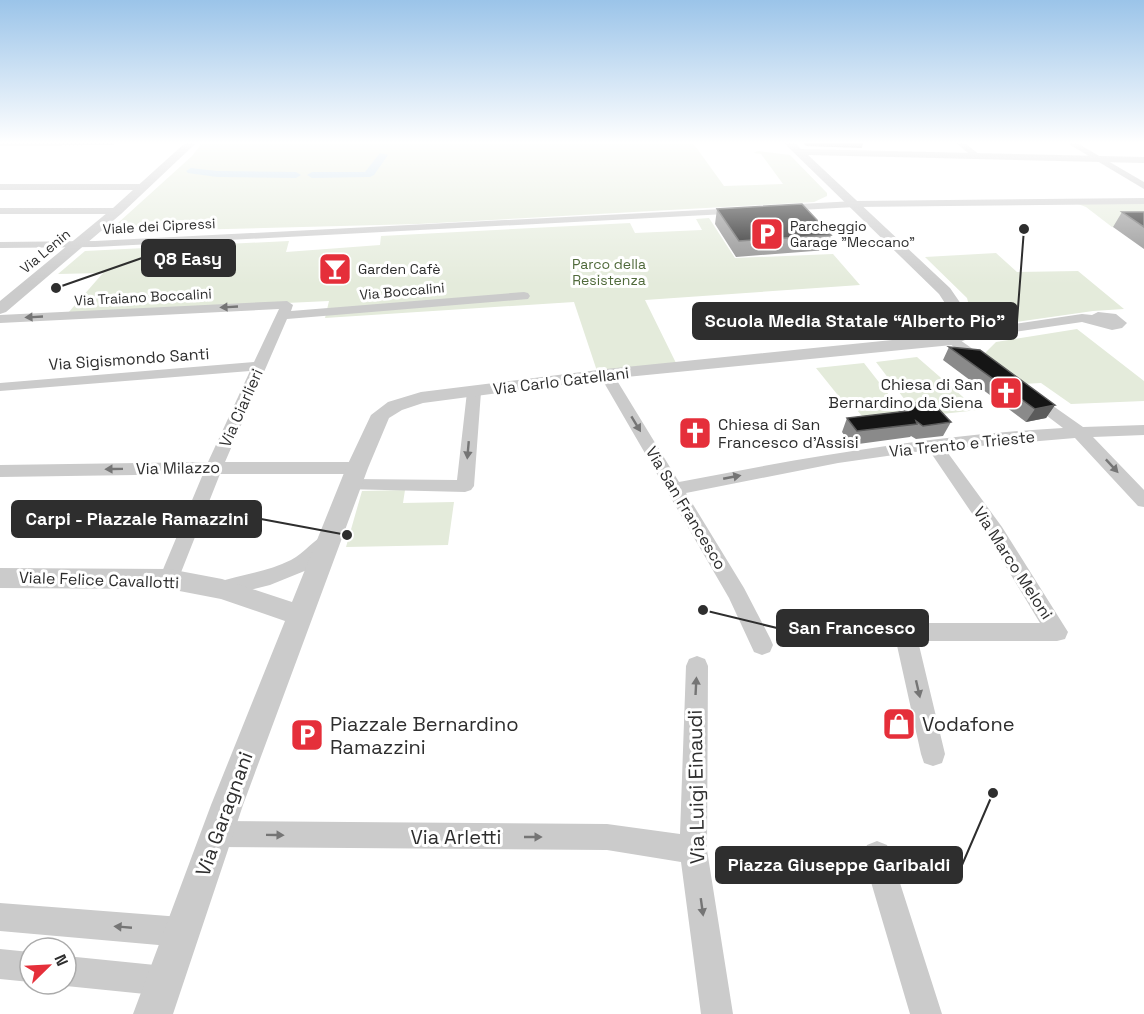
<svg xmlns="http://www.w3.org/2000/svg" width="1144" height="1014" viewBox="0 0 1144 1014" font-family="'Space Grotesk',sans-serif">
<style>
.green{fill:#e4ebdb}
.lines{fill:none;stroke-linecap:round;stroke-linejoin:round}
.canal{fill:#c7ddeb;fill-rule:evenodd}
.minor{fill:#cbcbcb;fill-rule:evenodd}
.tertiary{fill:#cbcbcb;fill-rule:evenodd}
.wall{fill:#8a8a8a}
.shaded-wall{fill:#5b5b5b}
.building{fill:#151515;stroke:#5b5b5b;stroke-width:1.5}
.oneway{fill:#757575}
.labels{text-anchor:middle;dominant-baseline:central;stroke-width:6;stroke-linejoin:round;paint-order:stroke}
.far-street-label{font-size:14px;fill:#2e2e2e;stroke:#fff}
.far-poi-label{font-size:14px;fill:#2e2e2e;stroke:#fff;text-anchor:start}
.far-park-label{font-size:14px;fill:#506a3b;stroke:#fff}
.street-label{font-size:16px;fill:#2e2e2e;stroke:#fff}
.poi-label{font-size:16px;fill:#2e2e2e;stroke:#fff;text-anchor:end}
.near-poi-label{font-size:20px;fill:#2e2e2e;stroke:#fff;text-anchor:start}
.near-street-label{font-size:20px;fill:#2e2e2e;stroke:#fff}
.leader{fill:none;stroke:#2e2e2e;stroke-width:2}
.callout-dot{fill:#2e2e2e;stroke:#fff;stroke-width:2}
.callout{fill:#2e2e2e;stroke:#2e2e2e;stroke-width:2}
.callout-label{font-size:18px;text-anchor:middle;font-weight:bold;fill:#fff}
</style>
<rect width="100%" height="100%" fill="#fff"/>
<path class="green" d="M202,143h491l31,43 59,-2 -22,-30 -8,-1 5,-2 32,4 37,38v3l-13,6 -396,22 -310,8 84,-76z
M1144,203v24h-32l-26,-20 -8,-3z
M709,218l26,40 98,-4 27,31 -215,15 31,63 -79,8 -23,-69 -249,16 4,-17 -261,12 35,-40 -45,1 27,-23 204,-10 -3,11 94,-7 1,-9 249,-13 5,10 67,-3 -6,-11z
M996,253l21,19 61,-1 46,38 -31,2 -118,17 -8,-30 -42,-41z
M1077,329l67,52v20l-73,3 -30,-21 -19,1 -38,-30 12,-12z
M917,357l61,53 -36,4 -37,-14 -29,-38z
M864,363l32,41 21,8 -48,12 -13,-15h-7l-33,-41z
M405,490l-2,13 51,-1 -6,43 -102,2 16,-56z"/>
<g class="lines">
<path class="canal" d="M380,153l8,2 -14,20 -4,2 -58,1 -5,-3 5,-3h53z
M191,168l26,3 79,1 5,3 -5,3 -79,-1 -29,-4 -2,-2z"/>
<path class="minor" d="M0,143h117l-4,2 -113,1z
M956,143h9l16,13 -7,2z
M1067,143h10l67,39v7z
M0,184h144l5,3 -5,3h-144z
M1144,198v6l-289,3 -74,4 -5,-3 5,-3 74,-4z
M0,208h117l5,3 -5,3h-117z
M741,208l5,3 -1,2 -650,34 -95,1v-6l95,-1z
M524,292l4,1 2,3 -2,3 -241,20 -62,143h132l6,2 2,4 -2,4 -6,2h-137l-44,111 -7,2 -7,-2 -3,-6 44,-105 -203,3v-12l208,-3 42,-91 -250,20v-8l254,-21 25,-53 -279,14v-8l287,-14 6,4 -2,6z
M1098,312l18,2 11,9 -5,5 -10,2 -30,-8 -122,18 27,19 2,3 -2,3h-10l-32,-25 14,-8 123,-18 10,1z
M606,370l7,4 66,108c128,-25 254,-47 384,-54l-37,-28 -3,-3 8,-5 5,2 47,33 61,-2v10l-51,2 51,53v17l-6,-1 -63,-68 -130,11 57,78 66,105 -3,7 -8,2h-139l27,113 -3,9 -9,3 -9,-3 -3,-9 -27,-122 3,-7 8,-2h135l-52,-86 -59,-87 -91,13 -152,30 58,95 26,50 3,7 -3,7 -8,3 -8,-3 -25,-54 -130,-224z
M474,387l7,5 -7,94 -3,4 -6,2 -120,-3 -3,-4 3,-4 6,-2 106,1 10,-88z
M329,533l7,2 2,5 -2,5 -29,25 -37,15 -48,12 -7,-2 -3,-6 3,-6c25,-8 52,-11 76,-23 14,-7 23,-22 38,-27z
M697,656l8,3 3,7 -1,184 26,164h-32l-20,-152 -74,-12 -390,-3 -9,-4 -4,-9 4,-9 9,-4 390,3 73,10 6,-168 3,-7z
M877,841l10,4 4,10 51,159h-32l-47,-159 4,-10z
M0,903l181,14 10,5 5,10 -5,10 -10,5 -181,-16z
M0,949l30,3v30l-30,-3z
M66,956l99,10 11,4 4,11 -4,11 -11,4 -99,-10 -5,-2h5z"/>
<path class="tertiary" d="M185,143h11l-75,71 -115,98 -6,2v-13l113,-93z
M784,143h11l6,6 343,8v6l-336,-8 142,133 20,29 -5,23 -13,5 -346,34 -183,24 -21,7 -13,8 -21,50 -125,337 -70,209h-40l78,-209 74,-184 -64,-22 -52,-10 -169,-1v-20l169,1 53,10 70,23 54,-134 25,-53 17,-13 33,-10 185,-23 345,-35 3,-17 -15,-23z"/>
</g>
<path class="wall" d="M803,143h60l-1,5 -56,-2z
M717,209l114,26 -4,15 -91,7 -21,-33z
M1122,212h22v37l-31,-22z
M949,347l106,58 -9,13 -20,4 -83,-62z
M902,404l49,18 -8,14 -27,3 -5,-3 -1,1 -59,8 -9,-13 5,-14 51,-5z"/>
<path class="shaded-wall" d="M1055,405l-9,13 -20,4 9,-13z"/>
<path class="building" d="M802,204l29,31 -92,6 -22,-32z
M1122,212h22v15z
M949,347l31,3 75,55 -20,4z
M931,401l20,21 -28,4 -7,-5 1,3 -60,7 -10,-13 61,-7 -6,-7z"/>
<defs><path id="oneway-solid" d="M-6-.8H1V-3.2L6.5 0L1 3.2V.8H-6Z" transform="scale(1.5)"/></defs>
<g class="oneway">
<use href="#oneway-solid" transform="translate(229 307) rotate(177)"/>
<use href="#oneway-solid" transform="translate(34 317) rotate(177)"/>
<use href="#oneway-solid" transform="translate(636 424) rotate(59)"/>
<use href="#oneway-solid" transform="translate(468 450) rotate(95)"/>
<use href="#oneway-solid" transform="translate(1112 466) rotate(47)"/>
<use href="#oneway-solid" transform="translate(114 469) rotate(179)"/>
<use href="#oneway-solid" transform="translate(732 477) rotate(-11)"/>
<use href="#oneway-solid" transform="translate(696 686) rotate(-87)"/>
<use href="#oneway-solid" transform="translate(918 689) rotate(77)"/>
<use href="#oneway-solid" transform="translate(275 835) rotate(1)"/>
<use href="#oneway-solid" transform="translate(533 837)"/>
<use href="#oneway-solid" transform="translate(702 907) rotate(82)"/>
<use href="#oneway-solid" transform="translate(123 927) rotate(-175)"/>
</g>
<linearGradient id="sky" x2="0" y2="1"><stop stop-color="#9bc4e9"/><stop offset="0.5" stop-color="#fff"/><stop offset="1" stop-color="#fff" stop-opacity="0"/></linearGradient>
<rect width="1144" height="285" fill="url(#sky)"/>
<defs>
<g id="parking-square" transform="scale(1.725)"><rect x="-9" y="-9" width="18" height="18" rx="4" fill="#e52f3a" stroke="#fff"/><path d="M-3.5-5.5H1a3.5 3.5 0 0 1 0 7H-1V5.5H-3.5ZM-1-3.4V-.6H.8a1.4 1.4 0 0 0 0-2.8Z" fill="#fff"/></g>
<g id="bar-square" transform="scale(1.725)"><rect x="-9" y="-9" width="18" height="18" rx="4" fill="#e52f3a" stroke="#fff"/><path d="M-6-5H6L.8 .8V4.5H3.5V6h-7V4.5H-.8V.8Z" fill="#fff"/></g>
<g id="church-square" transform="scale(1.725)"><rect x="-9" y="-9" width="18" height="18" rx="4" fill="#e52f3a" stroke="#fff"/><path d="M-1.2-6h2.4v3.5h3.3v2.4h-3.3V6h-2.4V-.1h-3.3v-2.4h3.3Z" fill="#fff"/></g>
<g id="shop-square" transform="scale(1.725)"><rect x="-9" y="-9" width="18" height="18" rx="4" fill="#e52f3a" stroke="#fff"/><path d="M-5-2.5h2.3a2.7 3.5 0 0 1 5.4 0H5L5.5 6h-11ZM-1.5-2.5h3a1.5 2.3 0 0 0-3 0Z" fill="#fff"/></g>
</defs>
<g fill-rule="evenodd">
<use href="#parking-square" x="767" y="234"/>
<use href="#bar-square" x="335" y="269"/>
<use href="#church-square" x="1006" y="393"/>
<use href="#church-square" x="695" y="433"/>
<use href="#shop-square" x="899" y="724"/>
<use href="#parking-square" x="307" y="735"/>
</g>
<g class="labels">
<g class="far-street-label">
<text transform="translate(159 226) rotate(-3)">Viale dei Cipressi</text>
<text transform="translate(45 251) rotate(-40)">Via Lenin</text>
<text transform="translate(402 291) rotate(-5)">Via Boccalini</text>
<text transform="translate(143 297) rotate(-3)">Via Traiano Boccalini</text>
</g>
<g class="far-poi-label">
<text x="790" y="226">Parcheggio<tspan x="790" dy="16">Garage "Meccano"</tspan></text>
<text x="358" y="269">Garden Cafè</text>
</g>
<g class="far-park-label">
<text x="609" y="264">Parco della<tspan x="609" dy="16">Resistenza</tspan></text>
</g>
<g class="street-label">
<text transform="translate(129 359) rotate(-4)">Via Sigismondo Santi</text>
<text transform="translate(561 381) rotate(-7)">Via Carlo Catellani</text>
<text transform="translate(241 408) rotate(-66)">Via Ciarlieri</text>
<text transform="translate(962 444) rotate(-6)">Via Trento e Trieste</text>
<text transform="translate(178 468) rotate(-1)">Via Milazzo</text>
<text transform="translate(686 508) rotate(59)">Via San Francesco</text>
<text transform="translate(1013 563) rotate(57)">Via Marco Meloni</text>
<text transform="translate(99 580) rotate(2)">Viale Felice Cavallotti</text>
</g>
<g class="poi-label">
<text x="983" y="384">Chiesa di San<tspan x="983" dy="18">Bernardino da Siena</tspan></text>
<text x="718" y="424" text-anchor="start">Chiesa di San<tspan x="718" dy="18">Francesco d'Assisi</tspan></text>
</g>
<g class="near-poi-label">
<text x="330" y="724">Piazzale Bernardino<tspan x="330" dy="23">Ramazzini</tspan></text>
<text x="922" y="724">Vodafone</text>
</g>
<g class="near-street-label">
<text transform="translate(696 787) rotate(-91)">Via Luigi Einaudi</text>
<text transform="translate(224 814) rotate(-70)">Via Garagnani</text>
<text x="456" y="837">Via Arletti</text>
</g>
</g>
<path class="leader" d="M56 288L142 258M1024 229L1017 321M347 535L261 519M703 610L777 628M993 793L962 865"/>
<g class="callout-dot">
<circle cx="56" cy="288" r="6"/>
<circle cx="1024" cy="229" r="6"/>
<circle cx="347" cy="535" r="6"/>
<circle cx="703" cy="610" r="6"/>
<circle cx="993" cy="793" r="6"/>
</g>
<g class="callout">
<rect x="142" y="240" width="93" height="36" rx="6"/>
<rect x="693" y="303" width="324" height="36" rx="6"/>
<rect x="12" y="501" width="249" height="36" rx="6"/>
<rect x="777" y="610" width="151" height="36" rx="6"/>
<rect x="716" y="847" width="246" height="36" rx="6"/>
</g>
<g class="callout-label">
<text x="188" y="265">Q8 Easy</text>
<text x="855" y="327">Scuola Media Statale “Alberto Pio”</text>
<text x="137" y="525">Carpi - Piazzale Ramazzini</text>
<text x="852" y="634">San Francesco</text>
<text x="839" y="871">Piazza Giuseppe Garibaldi</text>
</g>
<g transform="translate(48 966) rotate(66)"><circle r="28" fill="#ffffff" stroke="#ababab" stroke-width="1.5"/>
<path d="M0-4.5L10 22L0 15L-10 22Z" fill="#e52f3a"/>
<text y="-9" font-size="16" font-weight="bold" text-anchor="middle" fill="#2e2e2e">N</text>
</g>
</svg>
